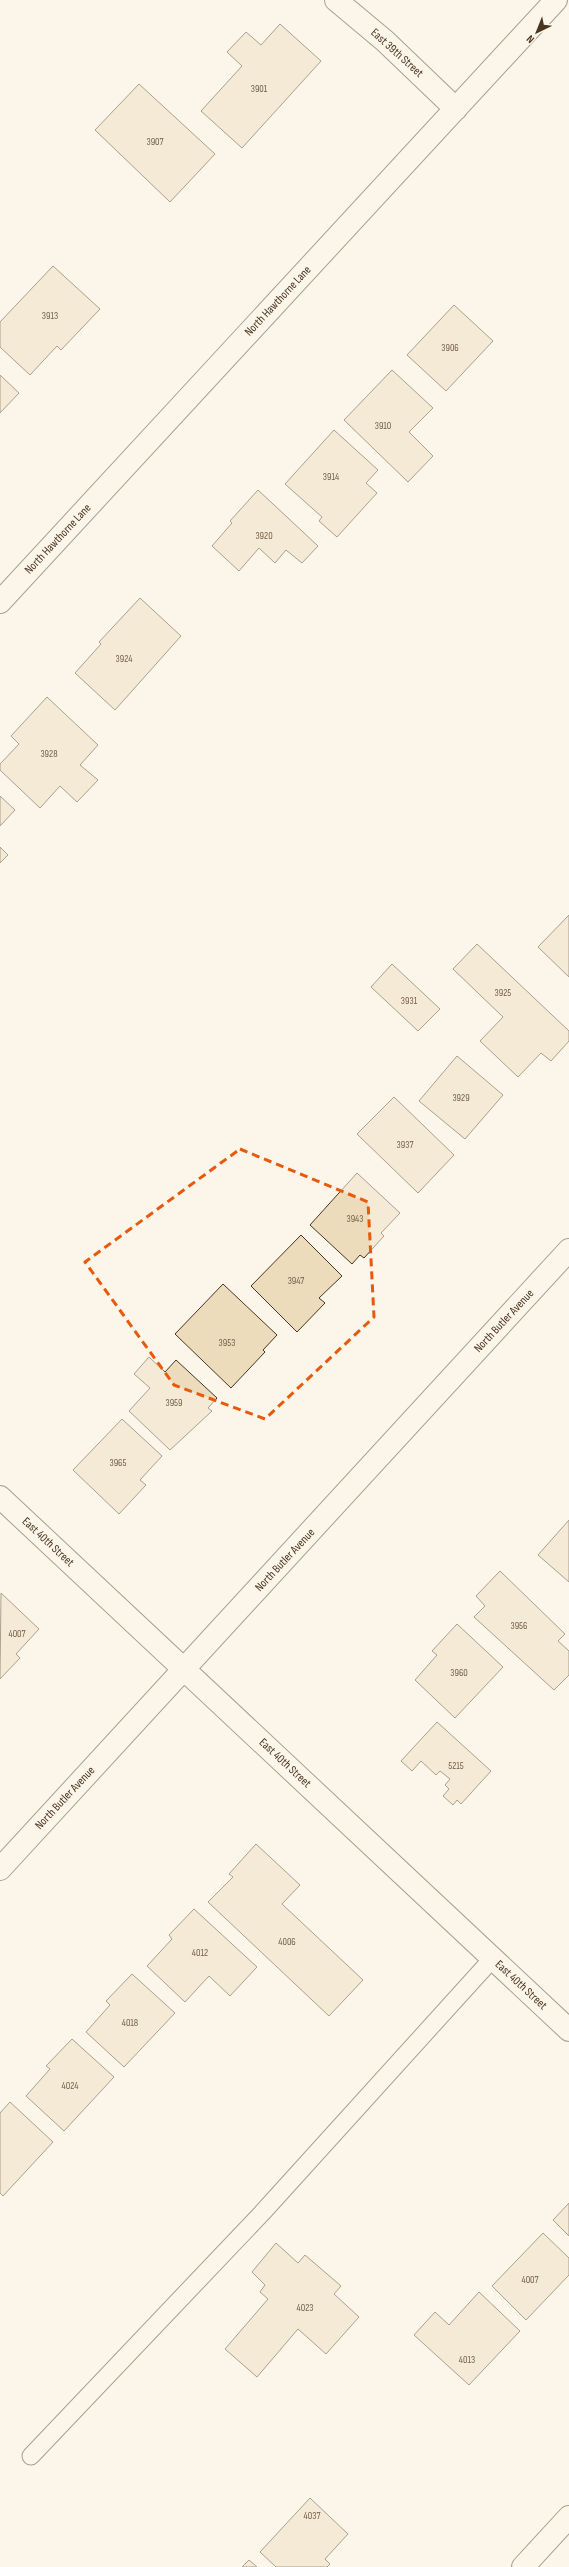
<svg xmlns="http://www.w3.org/2000/svg" width="569" height="2567" viewBox="0 0 569 2567" font-family="'Sofia Sans Condensed',sans-serif">
<style>
.building{fill:#ecdcbc;stroke:#4a3520}
.lines{fill:none;stroke-linecap:round;stroke-linejoin:round}
.lane-casing{stroke:#4a3520;stroke-width:19}
.street-casing{stroke:#4a3520;stroke-width:24}
.lane{stroke:#fbf6e9;stroke-width:17}
.street{stroke:#fbf6e9;stroke-width:22}
.marked{fill:none;stroke:#e8590c;stroke-width:3;stroke-dasharray:8 5;stroke-linejoin:round}
.labels{text-anchor:middle;dominant-baseline:central;stroke-width:3;stroke-linejoin:round;paint-order:stroke}
.number-label{font-size:10px;fill:#725f47}
.street-label{font-size:12px;fill:#4a3520;stroke:#fbf6e9}
</style>
<rect width="100%" height="100%" fill="#fbf6e9"/>
<path class="building" d="M280,24l41,37 -79,87 -41,-37 41,-45 -15,-14 19,-20 15,13z
M139,84l76,70 -45,48 -75,-72z
M53,266l47,43 -39,41 -4,-4 -27,29 -30,-28v-25z
M454,305l39,36 -47,50 -39,-36z
M392,370l41,38 -24,24 24,24 -25,26 -64,-62z
M0,375l19,18 -19,20z
M334,430l44,40 -12,13 11,10 -40,44 -18,-16 3,-4 -37,-33z
M258,490l60,56 -16,17 -16,-13 -11,13 -16,-15 -20,23 -27,-25 20,-23 -2,-2z
M140,598l41,38 -66,74 -40,-37 26,-29 -2,-2z
M47,697l51,48 -18,20 18,15 -21,22 -17,-16 -20,22 -40,-38v-6l19,-20 -8,-8z
M0,796l15,14 -15,16z
M0,847l8,8 -8,8z
M569,915v62l-31,-30z
M477,944l92,87v10l-18,20 -10,-8 -23,24 -38,-36 23,-24 -50,-48z
M392,964l48,45 -22,22 -47,-44z
M457,1056l46,39 -38,44 -46,-38z
M394,1097l60,58 -36,38 -61,-59z
M357,1173l43,40 -19,20 3,3 -20,22 -4,-3 -8,9 -42,-39z
M301,1235l41,41 -23,22 6,5 -28,29 -46,-46z
M223,1284l54,51 -14,15 2,2 -34,36 -56,-54z
M149,1357l16,15 11,-12 41,38 -9,10 4,3 -42,39 -41,-39 21,-23 -16,-14z
M122,1419l40,37 -22,24 6,5 -27,29 -46,-44z
M569,1520v62l-31,-27z
M500,1571l65,63 -7,7 11,10v24l-15,15 -80,-73 11,-11 -9,-10z
M1,1593l38,36 -23,25 4,4 -20,21z
M457,1624l46,43 -48,51 -40,-38 22,-25 -5,-4z
M437,1722l54,49 -30,33 -4,-4 -4,5 -10,-9 6,-7 -4,-4 5,-6 -10,-8 -4,4 -15,-14 -9,10 -11,-10z
M256,1844l44,41 -18,19 81,76 -34,36 -121,-114 25,-25 -4,-3z
M194,1909l63,58 -27,29 -21,-20 -24,26 -38,-36 25,-27 -3,-4z
M132,1974l43,39 -51,54 -38,-35 24,-27 -4,-4z
M72,2039l42,38 -50,54 -38,-35 24,-27 -4,-3z
M10,2102l43,40 -50,54 -3,-3v-80z
M569,2203v33l-16,-16z
M543,2233l26,25v17l-43,45 -34,-34z
M276,2243l22,20 7,-8 36,31 -7,8 25,23 -33,37 -28,-25 -41,48 -32,-28 43,-50 -8,-7 5,-7 -13,-13z
M479,2292l41,39 -51,54 -55,-50 21,-23 14,13z
M310,2498l38,36 -23,25 5,5 -3,3h-51l-16,-15z
M249,2560l8,7h-15z"/>
<g class="lines">
<g class="lane-casing">
<path id="lane" d="M31,2456l231,-243 231,-255"/>
</g>
<g class="street-casing">
<path id="street" d="M336,0l49,41 71,68
M0,602l556,-602
M0,1497l569,533
M0,1869l569,-619
M523,2567l46,-50"/>
</g>
<use href="#lane" class="lane"/>
<use href="#street" class="street"/>
</g>
<path d="M0 0H569V2567H0ZM240,1149l128,53 6,115 -109,102 -91,-34 -89,-123z" fill="#fbf6e9" fill-opacity=".55" fill-rule="evenodd"/>
<path class="marked" d="M240,1149l128,53 6,115 -109,102 -91,-34 -89,-123z"/>
<g class="labels">
<g class="number-label">
<text x="259" y="89">3901</text>
<text x="155" y="142">3907</text>
<text x="50" y="316">3913</text>
<text x="450" y="348">3906</text>
<text x="383" y="426">3910</text>
<text x="331" y="477">3914</text>
<text x="264" y="536">3920</text>
<text x="124" y="659">3924</text>
<text x="49" y="754">3928</text>
<text x="503" y="993">3925</text>
<text x="409" y="1001">3931</text>
<text x="461" y="1098">3929</text>
<text x="405" y="1145">3937</text>
<text x="355" y="1219">3943</text>
<text x="296" y="1281">3947</text>
<text x="227" y="1343">3953</text>
<text x="174" y="1403">3959</text>
<text x="118" y="1463">3965</text>
<text x="519" y="1626">3956</text>
<text x="17" y="1634">4007</text>
<text x="459" y="1673">3960</text>
<text x="456" y="1766">5215</text>
<text x="287" y="1942">4006</text>
<text x="200" y="1953">4012</text>
<text x="130" y="2023">4018</text>
<text x="70" y="2086">4024</text>
<text x="530" y="2280">4007</text>
<text x="305" y="2308">4023</text>
<text x="467" y="2360">4013</text>
<text x="312" y="2516">4037</text>
</g>
<g class="street-label">
<text transform="translate(397 53) rotate(42)">East 39th Street</text>
<text transform="translate(278 301) rotate(-47)">North Hawthorne Lane</text>
<text transform="translate(58 539) rotate(-47)">North Hawthorne Lane</text>
<text transform="translate(504 1321) rotate(-47)">North Butler Avenue</text>
<text transform="translate(48 1542) rotate(43)">East 40th Street</text>
<text transform="translate(285 1560) rotate(-47)">North Butler Avenue</text>
<text transform="translate(285 1763) rotate(43)">East 40th Street</text>
<text transform="translate(65 1798) rotate(-47)">North Butler Avenue</text>
<text transform="translate(521 1985) rotate(43)">East 40th Street</text>
</g>
</g>
<g transform="translate(537 32) rotate(223)" stroke="#fbf6e9" stroke-width="3" paint-order="stroke">
<path d="M0-3L7 15L0 10L-7 15Z" fill="#4a3520"/>
<text y="-6" font-size="11" font-weight="bold" text-anchor="middle" fill="#4a3520">N</text>
</g>
</svg>
